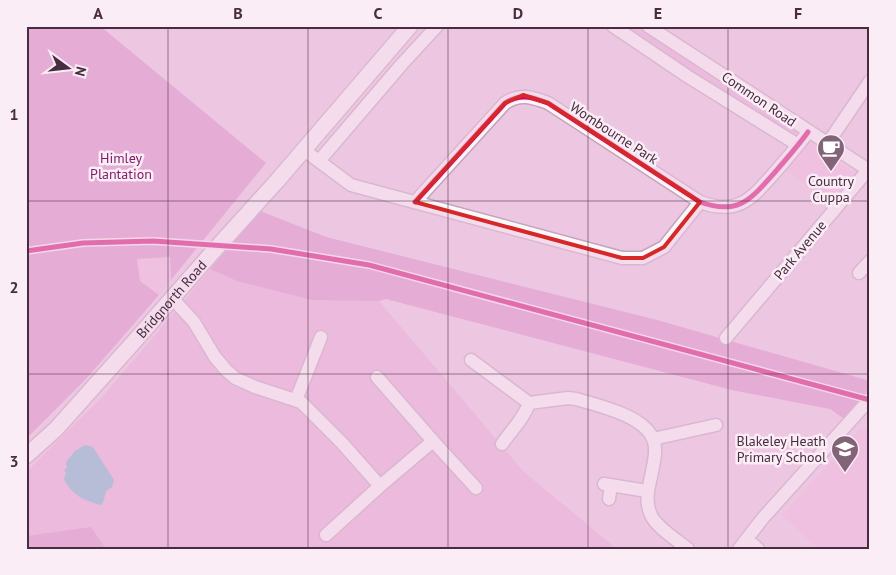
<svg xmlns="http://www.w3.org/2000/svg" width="896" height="575" viewBox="0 0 896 575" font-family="'PT Sans',sans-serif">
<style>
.built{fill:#f3b9e1}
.green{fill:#eaaad7}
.forest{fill:#dc8fc7}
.water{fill:#75b1cb}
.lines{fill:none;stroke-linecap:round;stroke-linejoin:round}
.minor-casing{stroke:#c3a5ba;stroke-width:15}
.major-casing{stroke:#c3a5ba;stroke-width:18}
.minor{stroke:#fcf7fa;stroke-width:12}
.major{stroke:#fcf7fa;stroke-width:15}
.cycleway-casing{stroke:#fbedf6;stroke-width:8}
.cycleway{stroke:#d6006c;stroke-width:5}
.marked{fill:none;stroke:#d62828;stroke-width:4;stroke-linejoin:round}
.grid{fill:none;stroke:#482d40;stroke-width:1;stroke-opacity:0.55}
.labels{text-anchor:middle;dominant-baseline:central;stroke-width:5;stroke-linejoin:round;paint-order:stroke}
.street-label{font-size:14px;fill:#482d40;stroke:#fbedf6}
.park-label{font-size:14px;fill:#7d1a69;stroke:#fbedf6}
.poi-label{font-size:14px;fill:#482d40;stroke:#fbedf6}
.neatline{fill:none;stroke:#482d40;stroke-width:2}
.grid-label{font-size:16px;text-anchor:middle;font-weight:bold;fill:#482d40}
</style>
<rect width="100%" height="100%" fill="#edc7e1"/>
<path class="built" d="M809,141l48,34 -26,31 -48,-38z
M170,257l1,23 -12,15 -19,-14 -3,-22z
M861,428l9,3v118h-52l-36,-34z"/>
<path class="green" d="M620,26h17l160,104v4l-4,2z
M260,211l66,26 331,83 213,61v5l-24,34 -16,-11 -98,-19 -346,-91 -7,2 145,171 93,77h-591v-77l77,-76z"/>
<path class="forest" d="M26,26h74l166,137 -95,117 -1,-23 -33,2 3,22 19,14 -73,84 -60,60z
M260,211l66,26 331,83 213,61v5l-24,34 -16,-11 -98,-19 -346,-91 -7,2 -67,-1 -75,-19 -27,-12z
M91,527l15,22h-80v-13z"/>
<path class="water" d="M85,445l8,2 21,33 -2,7 -6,4 -3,12 -3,2c-17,-5 -28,-10 -36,-26l2,-6 -2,-3 3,-2 -1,-6 9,-11z"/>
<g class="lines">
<g class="minor-casing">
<path id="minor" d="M613,26l74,50 111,69
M648,26l222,145
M828,143l42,-62
M304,150l47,35 271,73h21l21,-11 36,-45
M319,161l83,-97 35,-38
M415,202l90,-99c15,-10 27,-6 43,0l152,99c39,14 51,-3 76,-31 11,-13 22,-25 32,-39
M859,273l11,-12
M172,298l22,24 21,35 11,13 9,8 20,9 46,15 41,41 38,43 53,-45 -56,-64
M726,338l142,-168
M471,360l58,43 39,-5 8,1c22,6 68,17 77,40 5,11 0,26 -2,38 -3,12 -6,26 0,38 5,12 26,25 37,34
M296,400l25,-63
M653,439l63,-14
M433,441l43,47
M502,444c9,-14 22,-25 27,-41
M604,484l43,7
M609,499l2,-14
M326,535l54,-49
M747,539l11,10
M739,549l24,-31 107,-119"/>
</g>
<g class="major-casing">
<g id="major">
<path id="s1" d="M26,456l30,-27 76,-85 79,-90 66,-73 133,-155"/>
</g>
</g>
<use href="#minor" class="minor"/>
<use href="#major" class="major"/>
<g class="cycleway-casing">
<path id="cycleway" d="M415,202l90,-99c15,-10 27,-6 43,0l152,99c39,14 51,-3 76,-31 11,-13 22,-25 32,-39
M26,251l57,-8 70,-2 118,8 98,16 501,135"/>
</g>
<use href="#cycleway" class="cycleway"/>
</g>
<path d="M0 0H896V575H0ZM523,95l25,8 152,99 -36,45 -21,11h-21l-207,-56 90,-99z" fill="#edc7e1" fill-opacity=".55" fill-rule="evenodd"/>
<path class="marked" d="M523,95l25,8 152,99 -36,45 -21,11h-21l-207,-56 90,-99z"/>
<path class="grid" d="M168,26v523M308,26v523M448,26v523M588,26v523M728,26v523M26,201h844M26,374h844"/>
<defs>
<g id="cafe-pin" transform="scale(1.4375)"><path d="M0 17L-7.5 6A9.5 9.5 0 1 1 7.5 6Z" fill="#826378" stroke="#fbedf6"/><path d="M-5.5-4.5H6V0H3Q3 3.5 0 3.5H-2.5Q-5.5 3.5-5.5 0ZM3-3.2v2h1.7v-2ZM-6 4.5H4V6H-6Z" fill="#fff"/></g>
<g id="school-pin" transform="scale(1.4375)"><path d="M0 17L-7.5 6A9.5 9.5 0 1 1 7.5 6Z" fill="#826378" stroke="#fbedf6"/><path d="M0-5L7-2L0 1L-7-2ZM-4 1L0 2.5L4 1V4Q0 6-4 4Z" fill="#fff"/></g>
</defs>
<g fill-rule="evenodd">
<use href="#cafe-pin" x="831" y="148"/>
<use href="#school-pin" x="845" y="449"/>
</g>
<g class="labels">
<g class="street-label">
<text transform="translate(759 99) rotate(34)">Common Road</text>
<text transform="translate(614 133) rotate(33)">Wombourne Park</text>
<text transform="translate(800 250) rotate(-50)">Park Avenue</text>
<text stroke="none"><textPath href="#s1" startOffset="214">Bridgnorth Road</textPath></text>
</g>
<g class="park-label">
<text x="121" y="158">Himley<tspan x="121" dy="16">Plantation</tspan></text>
</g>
<g class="poi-label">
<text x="831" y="181">Country<tspan x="831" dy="16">Cuppa</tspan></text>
<text x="826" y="441" text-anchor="end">Blakeley Heath<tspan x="826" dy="16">Primary School</tspan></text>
</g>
</g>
<rect width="896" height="575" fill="none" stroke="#fbedf6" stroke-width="55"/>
<g transform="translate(68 68) rotate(105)" stroke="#fbedf6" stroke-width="4" paint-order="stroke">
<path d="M0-4L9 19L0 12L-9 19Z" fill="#482d40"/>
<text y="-8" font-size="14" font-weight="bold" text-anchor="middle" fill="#482d40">N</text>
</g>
<rect x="28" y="28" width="840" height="520" class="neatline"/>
<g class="grid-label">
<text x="98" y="19">A</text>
<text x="238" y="19">B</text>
<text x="378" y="19">C</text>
<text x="518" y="19">D</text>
<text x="658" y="19">E</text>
<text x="798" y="19">F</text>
<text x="14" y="120">1</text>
<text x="14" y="293">2</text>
<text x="14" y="467">3</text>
</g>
</svg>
